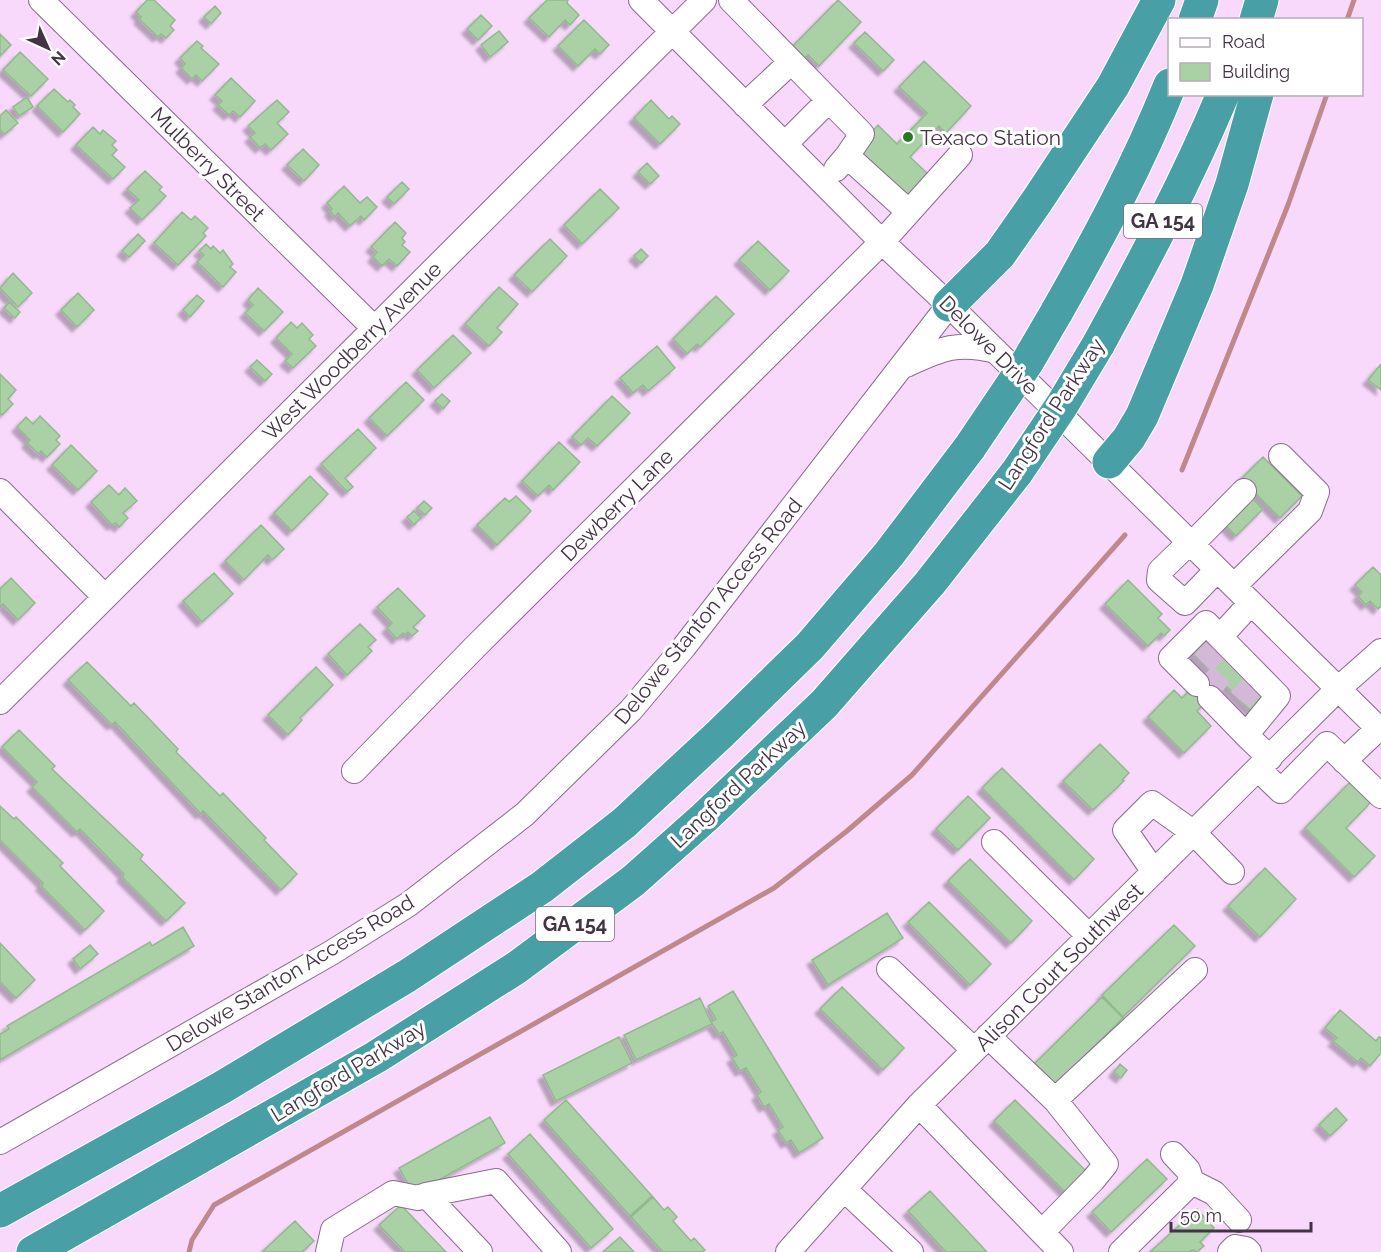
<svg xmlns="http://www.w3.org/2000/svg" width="1381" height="1252" viewBox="0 0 1381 1252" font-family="Raleway,sans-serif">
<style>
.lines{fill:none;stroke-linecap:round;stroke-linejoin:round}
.stream{stroke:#bf888b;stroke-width:5}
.building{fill:#aad1a6;stroke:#92b88e;stroke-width:1.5;filter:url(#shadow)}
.minor-tunnel{stroke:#d4b8d7;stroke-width:24;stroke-dasharray:24 12;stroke-linecap:butt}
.minor-casing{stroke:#8b6990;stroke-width:26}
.highway-casing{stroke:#fff;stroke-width:35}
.minor{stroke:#fff;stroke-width:24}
.highway{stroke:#489fa6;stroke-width:33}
.highway-bridge-casing{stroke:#fff;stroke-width:35;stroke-linecap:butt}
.highway-bridge{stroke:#489fa6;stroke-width:33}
.poi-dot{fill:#287a25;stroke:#fff;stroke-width:2}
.labels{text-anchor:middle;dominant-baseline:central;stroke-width:6;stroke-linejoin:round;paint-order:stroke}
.shield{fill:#fff;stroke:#7b707d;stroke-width:1.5}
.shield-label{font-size:20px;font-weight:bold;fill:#433345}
.poi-label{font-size:21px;fill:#433345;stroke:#fff;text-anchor:start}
.street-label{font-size:21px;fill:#433345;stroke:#fff}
</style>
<defs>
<filter id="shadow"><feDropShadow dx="-5" dy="5" stdDeviation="1.5" flood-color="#0004"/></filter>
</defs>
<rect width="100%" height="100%" fill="#f8d9fc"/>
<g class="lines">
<path class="stream" d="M1347,20l7,-20
M1182,470l106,-265 39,-111
M189,1252l3,-12 22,-35 560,-317 73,-57 65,-56 213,-240"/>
</g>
<path class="building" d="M147,0h7l21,20 -5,6 4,4 -8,8 -5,-4 -3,3 -19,-18 2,-2 -5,-5z
M547,0h21l-1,3 12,12 -9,10 -5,-5 -16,17 -20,-19z
M838,0l23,22 -42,44 -11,-11 -9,9 -12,-12z
M215,6l6,7 -10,11 -7,-7z
M481,15l11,11 -14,14 -11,-11z
M584,20l25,25 -9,9 -5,-5 -17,17 -20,-20z
M499,31l9,11 -18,15 -9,-12z
M865,32l29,28 -11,11 -29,-28z
M0,34l11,11 -11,11z
M197,41l6,5 -2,2 18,16 -17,17 -6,-6 -4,4 -11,-11 4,-4 -5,-6z
M20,52l28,27 -17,17 -28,-26z
M924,61l47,45 -25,27 -7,-7 -29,31 18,17 -23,25 -51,-48 24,-26 19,19 30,-31 -28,-26z
M231,78l24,23 -15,16 -7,-6 -4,4 -11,-10 4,-4 -7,-6z
M54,89l14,13 2,-2 5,5 -2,2 7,7 -17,18 -26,-26z
M27,97l6,10 -14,9 -6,-9z
M277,100l12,12 -12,11 11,11 -17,16 -6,-6 -5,4 -10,-11 5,-4 -7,-7z
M651,100l18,19 3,-3 8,8 -20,20 -26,-26z
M6,110l12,13 -13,11 -5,-4v-14z
M93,127l7,7 3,-4 13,11 -4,4 5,5 -5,5 13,12 -12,12 -37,-34z
M303,149l16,16 -15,16 -17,-16z
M647,163l12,13 -9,8 -12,-12z
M145,171l17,16 -3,3 7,6 -24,24 -12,-12 9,-8 -12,-11z
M402,182l7,7 -15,15 -7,-7z
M344,186l16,17 7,-6 10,10 -13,13 -3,-4 -11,10 -12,-13 -3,4 -5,-6 2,-2 -5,-6z
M600,189l19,19 -37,36 -18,-19z
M182,212l9,8 4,-4 13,12 -5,5 3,3 -28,29 -24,-22z
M395,222l11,11 -4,5 3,4 -3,3 8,7 -13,14 -8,-7 -7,7 -9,-9 4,-5 -6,-5z
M138,234l7,7 -16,16 -7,-6z
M550,239l17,17 -35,36 -18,-17z
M758,241l31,30 -19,19 -31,-30z
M206,244l5,5 2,-3 7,7 3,-3 10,14 -3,3 6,5 -13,15 -26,-25 7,-7 -5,-4z
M641,249l7,7 -7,7 -7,-7z
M13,273l19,20 -14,14 -18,-19z
M499,287l19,17 -21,24 5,4 -13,14 -24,-22z
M258,288l25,24 -19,19 -19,-18 8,-8 -5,-5z
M78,293l16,17 -17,17 -16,-17z
M197,295l7,6 -14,16 -7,-7z
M716,296l18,18 -34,33 -3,-3 -10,10 -14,-15z
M9,302l11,10 -5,6 -11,-10z
M291,322l6,6 5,-5 11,12 -4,4 7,7 -23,22 -8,-7 7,-7 -16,-16z
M453,335l18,18 -37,35 -17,-18z
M657,346l18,22 -27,23 -5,-6 -10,8 -13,-15z
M257,360l15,14 -7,7 -15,-14z
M1381,364v26l-13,-10z
M0,374l16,16 -8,9 5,5 -11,11 -2,-2z
M406,382l18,18 -37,36 -18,-18z
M442,394l8,7 -7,8 -8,-8z
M612,396l18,17 -33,33 -9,-8 -7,7 -9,-8z
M40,416l20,20 -4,4 4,4 -13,13 -6,-6 -2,3 -12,-11 3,-3 -13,-13 9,-10 7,7z
M358,429l18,19 -31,30 8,9 -6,5 -26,-28z
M559,442l21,20 -27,28 -4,-5 -11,11 -16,-15z
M71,445l26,26 -19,19 -26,-25z
M1263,457l39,39 -22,22 -39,-39z
M310,476l18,18 -36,37 -18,-18z
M109,485l10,10 6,-7 12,13 -14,12 5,5 -9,9 -3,-4 -4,2 -21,-23z
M516,496l15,15 -34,34 -20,-20 28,-27 4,4z
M1250,496l13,13 -27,27 -13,-13z
M424,501l8,7 -7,7 -8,-7z
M414,511l7,7 -7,7 -7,-8z
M261,525l23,24 -12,11 -4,-5 -24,25 -19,-19z
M1373,567l8,8v31l-3,3 -8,-8 -4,4 -8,-9 4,-4 -7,-7z
M214,573l19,21 -31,28 -19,-21z
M11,578l24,25 -17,17 -15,-16 -3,4v-19z
M1128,580l34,34 -4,4 12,12 -6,6 -3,-3 -13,13 -43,-42z
M398,588l27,28 -12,11 5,4 -6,5 -4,-4 -3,3 -2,-2 -6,6 -10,-11 5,-5 -15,-16z
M360,624l16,16 -8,7 4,4 -25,24 -19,-21z
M1203,637l64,63 -14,13 -29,-29 -27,27 14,15 -27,27 -36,-36 26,-27 8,8 28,-28 -20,-20z
M87,662l44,44 3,-3 44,46 -2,3 44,44 3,-3 43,45 -2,2 33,34 -16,16 -78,-79 -2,3 -86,-92 -3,3 -44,-45z
M316,667l17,18 -33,33 2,2 -14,15 -20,-20z
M19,730l36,36 -3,3 91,86 -3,4 45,44 -19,18 -44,-44 2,-3 -44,-45 -3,3 -45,-45 5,-5 -35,-35z
M1100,744l29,29 -7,7 2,1 -31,29 -30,-29z
M1002,768l92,91 -20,21 -92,-92z
M1351,781l21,20 -26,27 29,28 -21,21 -49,-49z
M968,796l22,22 -32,32 -22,-21z
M0,806l14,13 2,-2 47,46 -3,3 44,45 -19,19 -44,-44 2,-3 -43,-43z
M970,859l62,62 -21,22 -63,-62z
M1265,868l31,31 -36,38 -32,-31z
M929,902l62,62 -21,21 -62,-63z
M887,913l16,25 -75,47 -16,-25z
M1174,925l21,21 -72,71 -21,-22z
M183,927l11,19 -194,114v-26l9,-5 -2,-3 143,-84 2,4z
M0,943l35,37 -19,18 -16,-16z
M90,945l8,9 -18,15 -7,-10z
M842,987l62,61 -21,22 -63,-61z
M733,991l90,147 -24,15 -8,-13 -5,3 -8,-13 5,-3 -14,-23 -5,3 -7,-12 4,-3 -15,-24 -6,3 -8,-13 5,-3 -14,-23 -4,2 -8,-12 5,-3 -8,-13z
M1102,997l21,21 -72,71 -21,-21z
M700,998l12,26 -76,36 -12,-25z
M1340,1010l36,31 3,-4 2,1v15l-11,13 -9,-8 -3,4 -25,-21 4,-3 -12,-10z
M619,1037l13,26 -76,38 -13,-26z
M1120,1064l7,6 -6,8 -7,-6z
M566,1100l86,96 -22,20 -86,-96z
M1015,1100l71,71 -21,21 -71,-71z
M1336,1108l11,12 -17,16 -11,-11z
M490,1117l15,26 -91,51 -15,-26z
M530,1134l83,95 -22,19 -83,-94z
M1147,1159l20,20 -56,53 -19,-20z
M930,1191l57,61h-41l-38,-41z
M653,1197l11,13 4,-3 9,10 -4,4 18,20 3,-3 11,12 -3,2h-39l-32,-35z
M401,1205l45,47h-41l-26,-27z
M1197,1209l17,19 -14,14 4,4 -7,6 -5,-2 -2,2h-40z
M295,1221l19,20 -12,11h-40z
M620,1237l14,15h-31z"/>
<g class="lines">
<path class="minor-tunnel" d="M1203,663l13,-13
M1205,692l26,-28
M1240,700l12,-14"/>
<g class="minor-casing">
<path id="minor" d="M41,0l333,328
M641,0l241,242 67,63 432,426
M731,0l131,134 -15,22
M745,105l46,-43
M785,144l44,-44
M836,169l11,-13 62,56
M906,365c35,-16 51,-24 90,-14
M0,491l105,106
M1190,542l-30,29 -1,9 26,23 32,-33
M1192,544l52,-53
M1234,586l76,-75 7,-19 -36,-36
M1251,603l-31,34 58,59 -32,39 24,23
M1197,684l-26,-26 35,-35 14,14
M1210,698l36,37
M0,702l704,-702
M1344,761l35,-33
M1258,769l23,22 46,-47 54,52
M354,771l122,-125 406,-404 78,-87
M994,842l95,94
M1154,872l-29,-42 27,-27 42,30 38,39
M889,969l85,81
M988,1036l67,64 51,64 -13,16 -51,52
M1055,1100l140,-130
M919,1105l142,147
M0,1142l331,-189 78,-49 116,-90 106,-104 53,-63 265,-342
M1173,1154l15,16 4,12
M844,1189l67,63
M426,1195l54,57
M328,1252l5,-22 60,-37 25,5 8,-3 70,-14 63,71
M788,1252l131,-147 419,-416 43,-38
M1121,1252l71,-70 22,11 25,27
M1230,1252l5,-5 11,2 3,3"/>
</g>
<g class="highway-casing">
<path id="highway" d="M1195,20l7,-20
M1256,20l6,-20
M949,305l51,-51 37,-53 76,-115 46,-86
M1056,313c42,-74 82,-148 114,-228
M1098,345c45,-82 89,-165 125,-251
M1109,462l20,-24 13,-22 55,-131 35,-101 25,-90
M0,1211l221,-123 186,-112 135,-89 82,-64 96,-89 90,-88 79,-92 81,-107
M33,1252l343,-195 140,-89 117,-87 72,-64 119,-113 106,-121 87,-111"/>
</g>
<use href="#minor" class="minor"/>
<use href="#highway" class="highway"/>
<g class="highway-bridge-casing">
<path id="highway-bridge" d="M970,447l58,-86 28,-48
M1017,472l45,-67 36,-60"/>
</g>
<use href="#highway-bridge" class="highway-bridge"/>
</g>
<circle class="poi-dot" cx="908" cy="137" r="6"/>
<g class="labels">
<g class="shield">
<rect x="1124" y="204" width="78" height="34" rx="4.5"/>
<rect x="536" y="907" width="78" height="34" rx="4.5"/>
</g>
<g class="shield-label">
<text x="1163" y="221">GA 154</text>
<text x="575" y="924">GA 154</text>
</g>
<g class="poi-label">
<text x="920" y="137">Texaco Station</text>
</g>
<g class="street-label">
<text transform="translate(208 164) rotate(45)">Mulberry Street</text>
<text transform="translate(989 345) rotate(45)">Delowe Drive</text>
<text transform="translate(352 351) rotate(-45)">West Woodberry Avenue</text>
<text transform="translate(1051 414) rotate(-57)">Langford Parkway</text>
<text transform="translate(617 505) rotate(-45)">Dewberry Lane</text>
<text transform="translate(708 611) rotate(-51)">Delowe Stanton Access Road</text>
<text transform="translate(738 784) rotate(-43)">Langford Parkway</text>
<text transform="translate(1059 967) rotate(-45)">Alison Court Southwest</text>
<text transform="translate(290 973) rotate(-31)">Delowe Stanton Access Road</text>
<text transform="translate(348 1071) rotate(-31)">Langford Parkway</text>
</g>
</g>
<rect x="1168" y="18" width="195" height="78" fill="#ffffff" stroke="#b4adb5" stroke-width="1.5"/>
<rect x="1180" y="38" width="30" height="9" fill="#ffffff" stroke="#b4adb5" stroke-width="1.5"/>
<text x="1222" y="48" font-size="18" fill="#433345">Road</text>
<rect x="1180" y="63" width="30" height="18" fill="#aad1a6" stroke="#b4adb5" stroke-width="1.5"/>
<text x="1222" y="78" font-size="18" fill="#433345">Building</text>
<g transform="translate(48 48) rotate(135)" stroke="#ffffff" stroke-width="4.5" paint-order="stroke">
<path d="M0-4.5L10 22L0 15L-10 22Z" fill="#433345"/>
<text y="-9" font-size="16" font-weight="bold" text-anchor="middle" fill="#433345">N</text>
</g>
<path d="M1171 1222v9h140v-9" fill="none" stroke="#433345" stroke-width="3"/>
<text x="1180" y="1222" font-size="18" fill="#433345" stroke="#ffffff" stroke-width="4.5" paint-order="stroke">50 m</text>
</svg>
